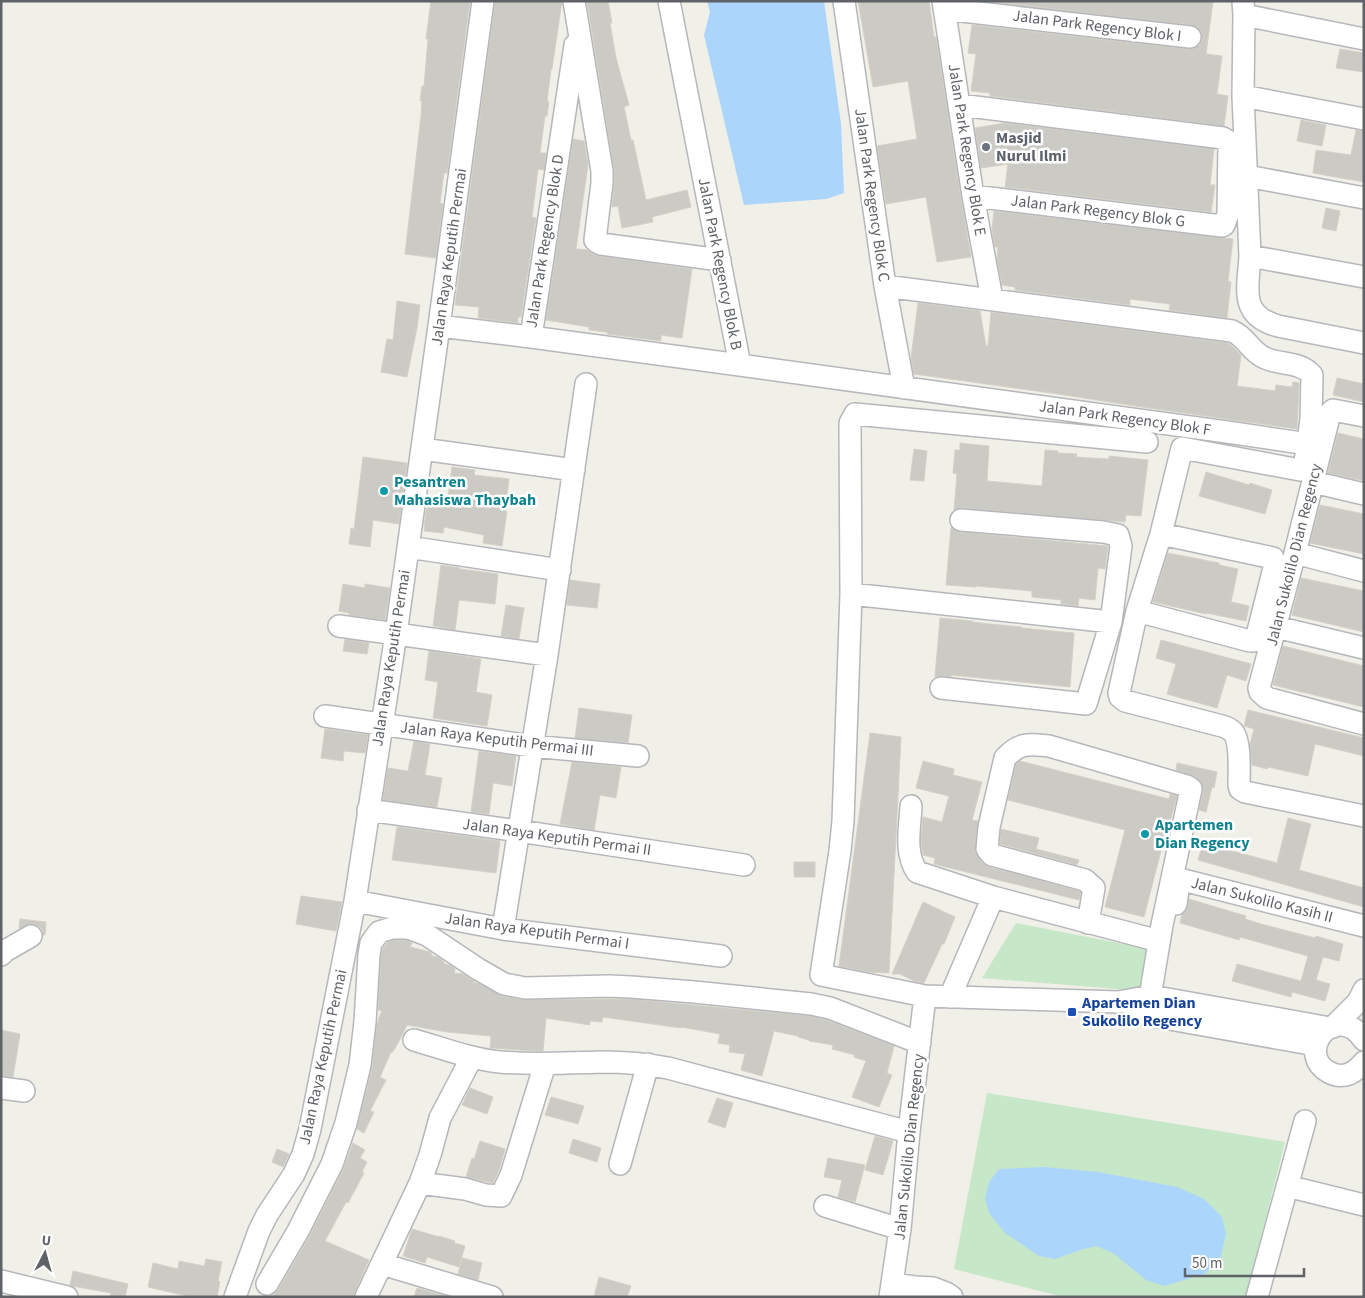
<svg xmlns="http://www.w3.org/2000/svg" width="1365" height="1298" viewBox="0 0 1365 1298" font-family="'Source Sans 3',sans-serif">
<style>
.green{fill:#c6e7c8}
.water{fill:#acd5fc}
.building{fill:#cccac4;stroke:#d5d1c6}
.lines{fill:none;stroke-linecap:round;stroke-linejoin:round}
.minor-casing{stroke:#b5b7bb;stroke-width:24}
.minor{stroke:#fff;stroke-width:21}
.worship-dot{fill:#6b7280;stroke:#fff;stroke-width:2}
.culture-dot{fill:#0f9aa8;stroke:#fff;stroke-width:2}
.transit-dot{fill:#1a4fb4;stroke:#fff;stroke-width:2}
.labels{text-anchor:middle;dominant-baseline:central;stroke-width:5;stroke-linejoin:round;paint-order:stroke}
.street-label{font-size:16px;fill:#5f6267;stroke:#fff}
.worship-label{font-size:16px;font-weight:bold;fill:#5b616d;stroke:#fff;text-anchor:start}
.culture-label{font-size:16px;font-weight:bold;fill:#0d838f;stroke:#fff;text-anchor:start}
.transit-label{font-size:16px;font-weight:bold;fill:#164399;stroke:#fff;text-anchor:start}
</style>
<rect width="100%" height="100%" fill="#f0efe8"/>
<path class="green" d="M1016,923l133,26 -8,42 -159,-13z
M987,1093l298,49 -39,155h-183l-109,-28z"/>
<path class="water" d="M707,1h117l17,123 3,69 -18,6 -82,6 -40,-170 6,-23z
M1044,1167l54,5 79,15 27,12 18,18 4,17 -6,26 -16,14 -40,12 -18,-6 -33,-27 -17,-7 -16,4 -25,9 -16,-3 -34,-23 -16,-20 -4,-15 4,-16 10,-13z"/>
<path class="building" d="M431,1h39l-23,172h-3l-4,30 3,1 -7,54 -31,-4 16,-138 1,-15h-2l2,-15h2l4,-47h-2z
M495,1h67l-10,68h-1l-4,32 2,1 -2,14h-2l-5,37h6l-2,17 -6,-1 -6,48 4,1 -15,99h-3v6l-40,-5 1,-11 -24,-2z
M587,1h21l4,22h-2l6,35 13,47 -5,2 7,33h2l13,60 41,-10 4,17 -39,10 1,5 -31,6 -4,-22 -6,1 2,-22v-16z
M858,1h71l5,36h2l25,161 10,59 -34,5 -11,-65 -40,7 -9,-58 40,-7 -9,-58 -35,6z
M986,1h227l-7,53 16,2 -5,38 11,2 -4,30 -234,-30v-3l-19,-2 5,-37 -8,-1 4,-28 217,24 6,-1 5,-3 2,-6 -1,-7 -4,-5 -6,-2z
M1340,49l24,4v19l-28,-4z
M1301,120l25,5 -4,21 -25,-5z
M1005,123l209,26 -4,36h5l-4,27 -206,-25 3,-23 -27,4 -6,-40z
M1356,130l8,1v51l-51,-9 3,-23 35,5z
M573,139l11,2 4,24 -12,84 11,1 4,3 8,3 93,13 -10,69 -21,-3v6l-54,-7v-2l-18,-2v-3l-43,-7z
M1326,208l14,3 -4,20 -14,-3z
M994,211l239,28 -5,42 3,1 -4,36 -58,-8 1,-6 -40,-5v6l-115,-15v-3l-13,-2 -5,-27 1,-11h-3l-3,-18z
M397,301l23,4 -3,23 -10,49 -26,-5 6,-33 6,1z
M918,303l62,8 6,35h2l3,-34 237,31 5,4 8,8 -4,31 38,5 1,-6 16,2 1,-5 6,1 -2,46 -155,-22 -84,-13 -144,-20 -3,-16z
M1337,378l27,6v18l-31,-7z
M1338,433l26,6v42l-36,-8z
M960,443l29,3 -2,35 55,5 3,-36 13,1v2l19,1 -1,3 33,2v-3l39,4 -7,56 -15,-1 -1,7 -163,-14 -8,2 3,-36 -4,-1 2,-23h5z
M914,449l13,2 -3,30 -14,-1z
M363,457l44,6 -8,61 -26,-4 -3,27 -21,-3 2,-16 3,1z
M452,467l23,3 -1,5 35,4 -4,32h2l-5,35 -19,-3 1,-8 -40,-8 -1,6 -19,-2 1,-3 -1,-1 3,-23 20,2z
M1206,472l43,13 1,-2 22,7 -7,24 -66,-18z
M1320,505l44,9v40l-54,-11z
M951,527l3,3 6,2 148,14 -3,23 -7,-1 -3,32 -16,-2 -1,8 -17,-2v-4l-29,-3v-6l-56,-5v1l-30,-2z
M1168,553l51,10v2l19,4 -7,33 18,4 -3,15 -40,-8v1l-53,-12z
M441,565l19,3v1l38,5 -3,30 -36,-4 -4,30 -22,-4z
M1301,578l63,13v41l-72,-17z
M570,580l30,4 -3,24 -30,-3z
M343,584l22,4v-4l25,4 -5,32 -36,-5v-2l-10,-2z
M506,605l18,3 -5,31 -18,-3z
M940,618l33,3v1l17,2 32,3v1l52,5 -4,54 -119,-12v2l-9,-1 -7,1z
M345,639l24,4 -2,11 -24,-3z
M1161,640l90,24 -5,17 -19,-6 -10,33 -50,-14 9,-30 -20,-6z
M1283,646l81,20v41l-91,-22z
M429,651l52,8 -5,33 16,3 -5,31 -54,-8 5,-36 -13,-2z
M579,708l53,7 -4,28 -53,-5z
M1248,710l116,28v18l-49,-12 -7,32 -40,-9 -1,2 -15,-4 -2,-21 4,-15 -10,-3z
M325,729l43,6 -3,18 -21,-2 -1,10 -22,-3z
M870,733l31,4 -12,236 -20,-1 -30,-6z
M414,741l16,3 -5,31 17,3 -5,29 -54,-7 5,-32 20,3z
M479,751l37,5 -4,30 -19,-3 -4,31 -18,-2z
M923,761l31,8 -1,6 29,7 -10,38 6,1 -3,31 7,11 7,4 90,24 2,2 -2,7 -145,-36 1,-6 -12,-3 -2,-15 2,-23 19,5 7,-26 -33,-8z
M1020,761l149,38 1,-5 7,2 -12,44 -1,-1 -20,78 -39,-10 20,-77 -117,-30 8,-36z
M572,762l49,5 -5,31 -16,-3 -6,35 -34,-6z
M1177,763l40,9 -3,16 -2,-1 -6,25 -7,-2 4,-18 -1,-8 -8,-8 -18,-6z
M1288,818l23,6 -12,46 65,18v19l-166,-47 5,-17 74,20z
M397,827l103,14 -4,32 -104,-13z
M1001,829l38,9 -3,11 43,11 -2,5 -77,-21z
M794,862h21v15h-21z
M301,896l41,6 -6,29 -40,-7z
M1189,899l57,17 -1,3 16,5 54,14 1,-2 27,8 -4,17 -16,-4 -7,23 14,4 -5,17 -33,-9 -1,5 -59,-16 5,-17 64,17 7,-25 -68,-19 -1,3 -59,-17 2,-9 4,-3 2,-5z
M923,902l32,15 -11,27h-2l-18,39 -10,-2 -14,-7h-8z
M20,919l26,3 -1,13h-2l-1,-6 -5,-4 -6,-1 -12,4z
M394,940h12l6,3 -2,4 20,5 2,2v2l6,1 6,5v2l6,1 5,4 -1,4 9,1 11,7v2h4l23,13 22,4 86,-1h21l179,17 17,4 68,26 -7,27 5,2 -13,32 -27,-10 14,-36 -12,-4 1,-2 -23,-6 1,-4 -24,-4v-1l-11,-3v-1l-24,-5 -12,45 -21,-6 4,-16 -16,-2 1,-7 -12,-2 2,-9 -38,-7 -1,1 -78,-11 -1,5 -12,-1v4l-44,-7 -3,33h-5l-48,-3 1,-12 -44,-4 -40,-7 -9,18 -6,10 -1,-1 -11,25 6,3 -16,31 4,1 -10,21 -7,-4 15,-61 5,-45 2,-3h-1l4,-9 -4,-1 3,-54 2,-8 4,-5z
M1,1030l19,4 -7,43 -12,-1z
M470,1088l23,9 -6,17 -25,-9z
M551,1097l33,9 -6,18 -33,-9z
M717,1098l16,5 -8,25 -17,-6z
M875,1136l18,5 -10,34 -18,-5z
M573,1139l28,9 -4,14 -28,-9z
M480,1141l25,8 -6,21 -6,13 -27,-6 6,-19 2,1z
M353,1143l12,7 -5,8 7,4 -5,10 2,1 -16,30 -2,-1 -21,39 44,19 -14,32 -1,5h-85l5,-2 4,-5 31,-53 34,-67z
M277,1149l12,5 -6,13 -11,-5z
M828,1158l37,7 -10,37 -17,-5 4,-17 -18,-3z
M412,1229l27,8v-1l16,5 -1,2 11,3 -6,21 -32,-10 -2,6 -22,-7z
M462,1258l20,5 -4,17 -20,-6z
M206,1259l16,3 -4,19 2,1 -3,15h-26l-43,-10 5,-24 25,6 1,-8 25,5z
M73,1271l55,13 -3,13h-15l1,-4 -39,-7 -2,-1z
M599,1277l32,9 -4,11h-33z
M417,1288l31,9h-34z"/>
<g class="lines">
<g class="minor-casing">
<path id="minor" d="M574,1l28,170v12l-7,57 2,2 4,2 119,16
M669,1l71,364 494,68 74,11 -4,23 -4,3 -118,-22 -21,86 -24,77 -18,82 1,4 5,4 97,25c4,1 8,3 11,6 8,9 6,41 6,53l1,4 5,3 119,24
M844,1l41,285 19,102
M943,1l30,195 19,103
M1243,1l1,14 -1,81 7,160 114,21
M944,9l246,28
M1244,15l120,24
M1243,96l121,23
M960,105l263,33 5,3 1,3 -1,70 -4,11 -2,1 -249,-30
M1247,176l117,22
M1250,256c-2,33 -11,59 28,70l86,17
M885,286l347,45c16,7 17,20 33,27 15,7 35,3 47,17l-1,43 -3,26
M439,326l92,11 209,28
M531,337l44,-292
M1364,416l-31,-6 -3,3 -35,140 -36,135 1,4 7,6 97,26
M1147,442l-292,-28 -5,9 1,171 -8,227 -3,30 -19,124 104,21 193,6 33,-6 179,32
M422,449l152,21
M1313,482l51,12
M408,547l152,23
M1295,553l69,18
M851,594l260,28
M1137,611l113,30h3l3,-2 19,-75 -2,-6 -112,-24
M339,626l208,29
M1276,627l88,21
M941,688l145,16 25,-82 10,-76 -3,-11 -15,-3 -142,-12
M325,716l207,30 106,10
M911,806c-1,22 -7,46 6,66l76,25
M368,810l151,21 225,34
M355,901l148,28 218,27
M1176,904l3,-21 4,-3 181,46
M1088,923l6,-35 -9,-8 -93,-25 -5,-6 2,-22 16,-69c15,-16 24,-14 44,-12l138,40 4,3 -29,136 -15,90
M503,929l44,-274 39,-271
M1,955l4,-4 26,-15
M950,997l43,-100 166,44
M1134,1009l13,6 169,30
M1333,1027l25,-25 6,-12
M414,1040c28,8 56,19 86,22 34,3 68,1 103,0 22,0 44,2 65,6l241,64
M1364,1040c-6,-9 -14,-16 -25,-15 -15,1 -26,16 -23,31 3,14 20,23 33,18 7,-3 11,-7 15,-12
M1,1088l23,3
M620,1164l28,-100
M420,1183l45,6 21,6 15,1 10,-21 34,-111
M1287,1186l77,19
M825,1206l75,23
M382,1264l110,33
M1,1281l66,16
M267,1284l31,-53 34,-67 14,-41 14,-58 5,-43 4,-67 2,-12 8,-11 13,-4h16l19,7 51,34 26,15 21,4 84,-2 22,1 63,5 117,12 19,4 90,35
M892,1284l23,3 18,1 13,5 6,4
M235,1297l24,-66 8,-16 27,-41 9,-20 7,-25 45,-228 41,-267 43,-308 44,-325
M366,1297l54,-114 10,-28 10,-37 32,-61
M890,1297l10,-68 9,-97 16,-136
M1257,1297l48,-176"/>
</g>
<use href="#minor" class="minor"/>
</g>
<circle class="worship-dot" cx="986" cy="147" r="5"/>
<g class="culture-dot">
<circle cx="384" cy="491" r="5"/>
<circle cx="1145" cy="834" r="5"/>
</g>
<rect class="transit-dot" x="1067" y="1007" width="10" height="10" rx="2.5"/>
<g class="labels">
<g class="street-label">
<text transform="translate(1097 26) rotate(7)">Jalan Park Regency Blok I</text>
<text transform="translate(967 150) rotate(81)">Jalan Park Regency Blok E</text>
<text transform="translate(872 195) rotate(82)">Jalan Park Regency Blok C</text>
<text transform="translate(1098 211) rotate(7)">Jalan Park Regency Blok G</text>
<text transform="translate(545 241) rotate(-81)">Jalan Park Regency Blok D</text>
<text transform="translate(449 257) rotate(-82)">Jalan Raya Keputih Permai</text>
<text transform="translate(720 264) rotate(79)">Jalan Park Regency Blok B</text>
<text transform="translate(1125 418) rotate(8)">Jalan Park Regency Blok F</text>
<text transform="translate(1294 555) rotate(-76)">Jalan Sukolilo Dian Regency</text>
<text transform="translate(391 658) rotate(-81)">Jalan Raya Keputih Permai</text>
<text transform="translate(497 739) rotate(7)">Jalan Raya Keputih Permai III</text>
<text transform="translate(557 837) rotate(8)">Jalan Raya Keputih Permai II</text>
<text transform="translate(1262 900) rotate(14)">Jalan Sukolilo Kasih II</text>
<text transform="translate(537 931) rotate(8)">Jalan Raya Keputih Permai I</text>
<text transform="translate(323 1057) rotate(-78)">Jalan Raya Keputih Permai</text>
<text transform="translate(909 1147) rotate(-84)">Jalan Sukolilo Dian Regency</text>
</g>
<g class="worship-label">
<text x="996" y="138">Masjid<tspan x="996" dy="18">Nurul Ilmi</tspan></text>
</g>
<g class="culture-label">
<text x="394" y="482">Pesantren<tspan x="394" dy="18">Mahasiswa Thaybah</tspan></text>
<text x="1155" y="825">Apartemen<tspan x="1155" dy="18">Dian Regency</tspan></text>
</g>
<g class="transit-label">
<text x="1082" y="1003">Apartemen Dian<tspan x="1082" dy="18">Sukolilo Regency</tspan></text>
</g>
</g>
<rect width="1365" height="1298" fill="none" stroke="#5f6267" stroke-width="5"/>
<g transform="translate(45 1253) rotate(6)" stroke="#ffffff" stroke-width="4" paint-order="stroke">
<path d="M0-4L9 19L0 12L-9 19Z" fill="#5f6267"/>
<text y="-8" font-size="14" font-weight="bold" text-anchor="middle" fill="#5f6267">U</text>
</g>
<path d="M1185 1268v8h119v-8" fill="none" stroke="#5f6267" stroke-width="2.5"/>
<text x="1192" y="1268" font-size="15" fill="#5f6267" stroke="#ffffff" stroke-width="4" paint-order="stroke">50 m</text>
</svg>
